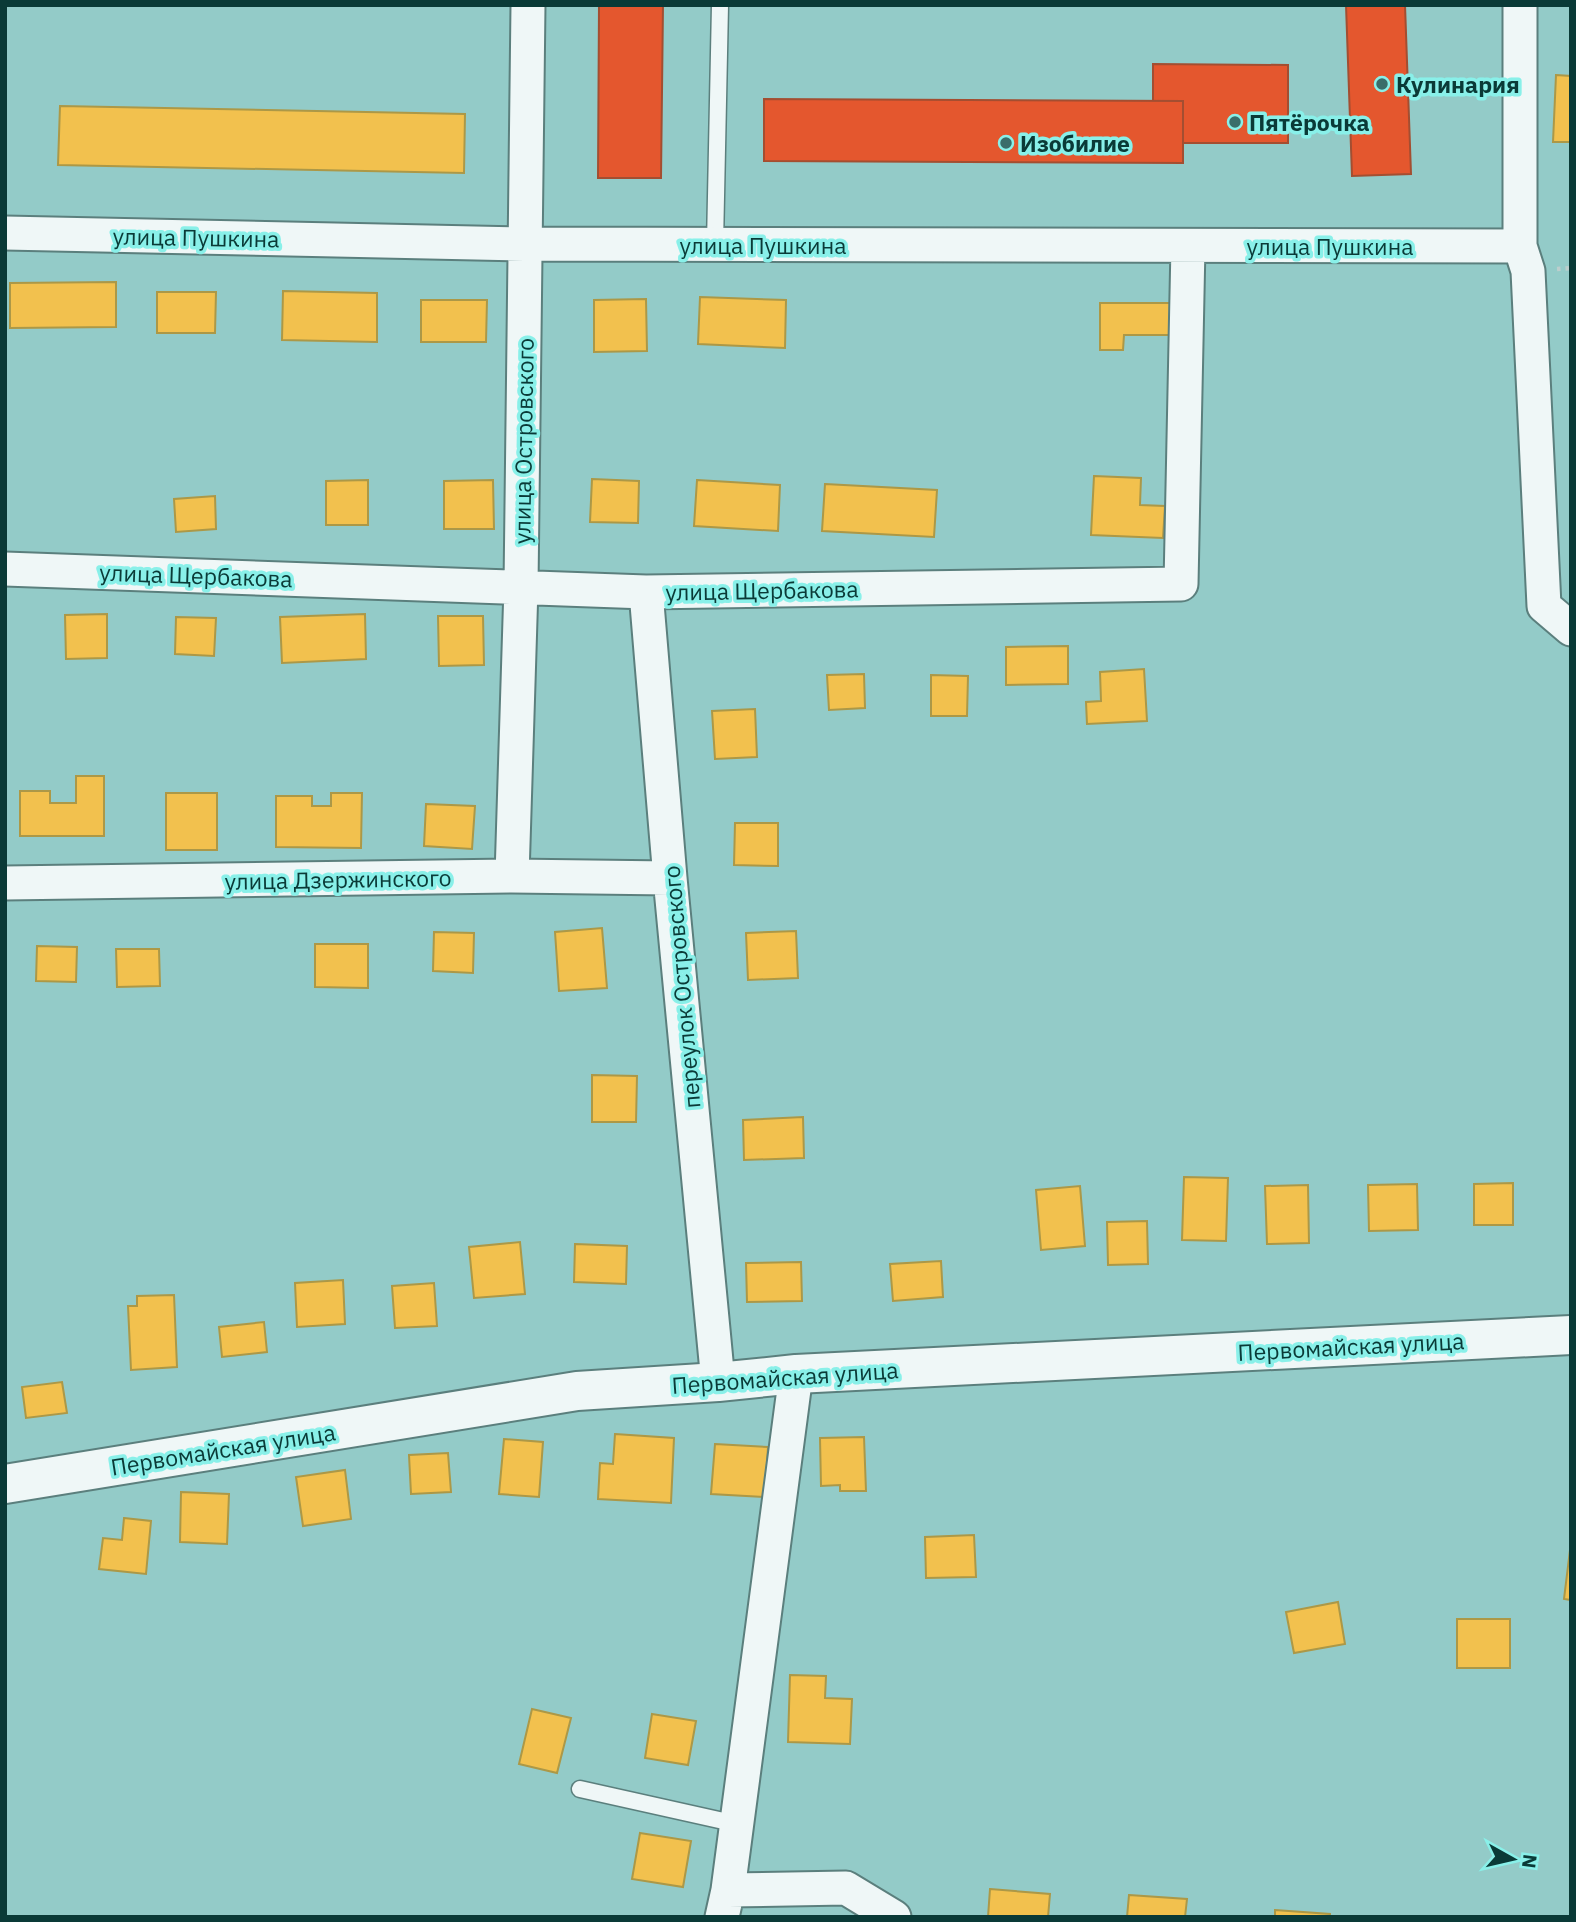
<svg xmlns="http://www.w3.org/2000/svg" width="1576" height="1922" viewBox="0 0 1576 1922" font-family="'IBM Plex Sans',sans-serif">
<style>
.homes{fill:#f2c14e;stroke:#ac9847;stroke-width:2}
.shops{fill:#e4572e;stroke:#a34e31;stroke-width:2}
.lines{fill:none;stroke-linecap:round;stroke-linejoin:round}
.service-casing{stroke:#5b7f7d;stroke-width:19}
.minor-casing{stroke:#5b7f7d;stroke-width:37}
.tertiary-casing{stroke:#5b7f7d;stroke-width:42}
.path{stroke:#bccecd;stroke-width:4.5;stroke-dasharray:3.5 5;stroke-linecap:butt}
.service{stroke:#eff7f7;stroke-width:16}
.minor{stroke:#eff7f7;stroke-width:33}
.tertiary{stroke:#eff7f7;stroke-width:38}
.poi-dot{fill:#3a6d6a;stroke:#89f0e9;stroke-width:2.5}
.labels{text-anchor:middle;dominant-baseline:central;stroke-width:7;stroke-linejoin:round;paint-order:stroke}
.poi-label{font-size:23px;font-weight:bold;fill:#0a3a37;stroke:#89f0e9;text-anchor:start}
.street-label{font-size:23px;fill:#0a3a37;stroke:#89f0e9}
</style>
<rect width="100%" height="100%" fill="#93cbc8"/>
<path class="homes" d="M1556,75l15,1v66h-18z
M60,106l405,8 -1,59 -406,-8z
M116,282v45l-106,1v-45z
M283,291l94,2v49l-95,-2z
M157,292h59l-1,41h-58z
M700,297l86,3 -1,48 -87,-4z
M646,299l1,52 -53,1v-52z
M421,300h66l-1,42h-65z
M1100,303h73v32h-49l-1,15h-23z
M1094,476l47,2 -1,27 25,1 -2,32 -72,-3z
M592,479l47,2 -1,42 -48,-1z
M368,480v45h-42v-44z
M493,480l1,49h-50v-48z
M697,480l83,5 -2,46 -84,-5z
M825,484l112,6 -3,47 -112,-6z
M215,496l1,33 -40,3 -2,-33z
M107,614v44l-41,1 -1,-44z
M365,614l1,45 -84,4 -2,-46z
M438,616h45l1,49 -45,1z
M176,617l40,1 -2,38 -39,-2z
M1068,646v38l-62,1v-38z
M1144,669l3,52 -60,3 -1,-22 15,-1 -1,-29z
M864,674l1,34 -36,2 -2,-35z
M931,675l37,1 -1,40h-36z
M755,709l2,48 -42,2 -3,-48z
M76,776h28v60h-84v-45h30v12h26z
M166,793h51v57h-51z
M331,793h31l-1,55 -85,-1v-51h36v10h19z
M426,804l49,2 -3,43 -48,-3z
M735,823h43v43l-44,-1z
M602,928l5,60 -48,3 -4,-59z
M796,931l2,47 -50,2 -2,-47z
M434,932l40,1 -1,40 -40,-2z
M315,944h53v44l-53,-1z
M37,946l40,1 -1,35 -40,-1z
M116,949h43l1,37 -43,1z
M592,1075l45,1 -1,46h-44z
M803,1117l1,41 -60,2 -1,-40z
M1184,1177l44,1 -2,63 -44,-1z
M1513,1183v42h-39v-41z
M1417,1184l1,46 -49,1 -1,-46z
M1308,1185l1,58 -42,1 -2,-58z
M1080,1186l5,60 -44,4 -5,-60z
M1147,1221l1,43 -40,1 -1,-43z
M520,1242l5,52 -51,4 -5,-51z
M575,1244l52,2 -1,38 -52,-2z
M941,1261l2,36 -50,4 -3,-37z
M801,1262l1,39 -55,1 -1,-39z
M343,1280l2,44 -48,3 -2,-44z
M434,1283l3,43 -42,2 -3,-42z
M174,1295l3,72 -46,3 -3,-64h9v-10z
M264,1322l3,30 -45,5 -3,-30z
M62,1382l5,31 -41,5 -4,-31z
M615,1434l59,4 -3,65 -73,-4 2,-36 13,1z
M864,1437l2,54h-26v-6l-19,1 -1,-48z
M504,1439l39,3 -4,55 -40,-3z
M715,1444l53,3 -3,50 -54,-3z
M448,1453l3,39 -40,2 -2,-39z
M345,1470l6,49 -48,7 -7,-49z
M181,1492l48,2 -2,50 -47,-2z
M124,1518l27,3 -5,53 -47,-5 4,-31 19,2z
M974,1535l2,42 -50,1 -1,-41z
M1570,1550h1v50l-7,-1z
M1338,1602l7,42 -51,9 -8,-41z
M1457,1619h53v49h-53z
M790,1675l36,1 -1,22 27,1 -2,45 -62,-2z
M532,1709l39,9 -14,55 -38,-9z
M652,1714l44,7 -8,44 -43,-7z
M640,1833l51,8 -8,46 -51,-8z
M990,1889l60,5 -2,23h-60z
M1129,1895l58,4 -2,18h-58z
M1275,1910l55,4v3h-55z"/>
<path class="shops" d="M599,5h64l-2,173h-63z
M1346,5h59l6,169 -59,2z
M1153,64l135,1v78h-105v-42h-30z
M764,99l419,2v62l-419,-2z"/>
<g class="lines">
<g class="service-casing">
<path id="service" d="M715,244l5,-239
M580,1789l157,35"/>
</g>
<g class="minor-casing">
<path id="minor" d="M1520,5v241l8,25 16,335 27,23
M5,233l520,11 995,2
M5,569l641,23 535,-8 7,-338
M646,592l24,286 48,504
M512,876l9,-289 7,-582
M5,883l507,-7 158,2
M728,1890l118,-2 48,29
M722,1917l6,-27 68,-516"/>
</g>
<g class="tertiary-casing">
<path id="tertiary" d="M5,1484l572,-93 141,-9 78,-8 775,-39"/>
</g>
<path class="path" d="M1557,269l14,-1"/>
<use href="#service" class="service"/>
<use href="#minor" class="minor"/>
<use href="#tertiary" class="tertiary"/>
</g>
<g class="poi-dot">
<circle cx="1382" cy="84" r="7"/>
<circle cx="1235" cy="122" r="7"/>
<circle cx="1006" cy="143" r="7"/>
</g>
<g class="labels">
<g class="poi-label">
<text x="1396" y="84">Кулинария</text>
<text x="1249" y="122">Пятёрочка</text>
<text x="1020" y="143">Изобилие</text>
</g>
<g class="street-label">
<text transform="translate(196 237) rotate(1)">улица Пушкина</text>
<text x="763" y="245">улица Пушкина</text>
<text x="1330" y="246">улица Пушкина</text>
<text transform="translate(523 441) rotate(-89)">улица Островского</text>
<text transform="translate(196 575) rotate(2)">улица Щербакова</text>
<text transform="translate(762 590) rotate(-1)">улица Щербакова</text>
<text transform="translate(338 879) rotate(-1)">улица Дзержинского</text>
<text transform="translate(681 987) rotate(-95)">переулок Островского</text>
<text transform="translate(1351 1346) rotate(-3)">Первомайская улица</text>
<text transform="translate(785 1377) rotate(-4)">Первомайская улица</text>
<text transform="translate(223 1449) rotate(-9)">Первомайская улица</text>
</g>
</g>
<rect width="1576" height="1922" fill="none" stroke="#0a3a37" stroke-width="14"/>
<g transform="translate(1513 1859) rotate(98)" stroke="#89f0e9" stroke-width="5" paint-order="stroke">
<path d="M0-5L12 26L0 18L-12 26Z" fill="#0a3a37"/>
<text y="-10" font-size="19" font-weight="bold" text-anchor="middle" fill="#0a3a37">N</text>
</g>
</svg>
